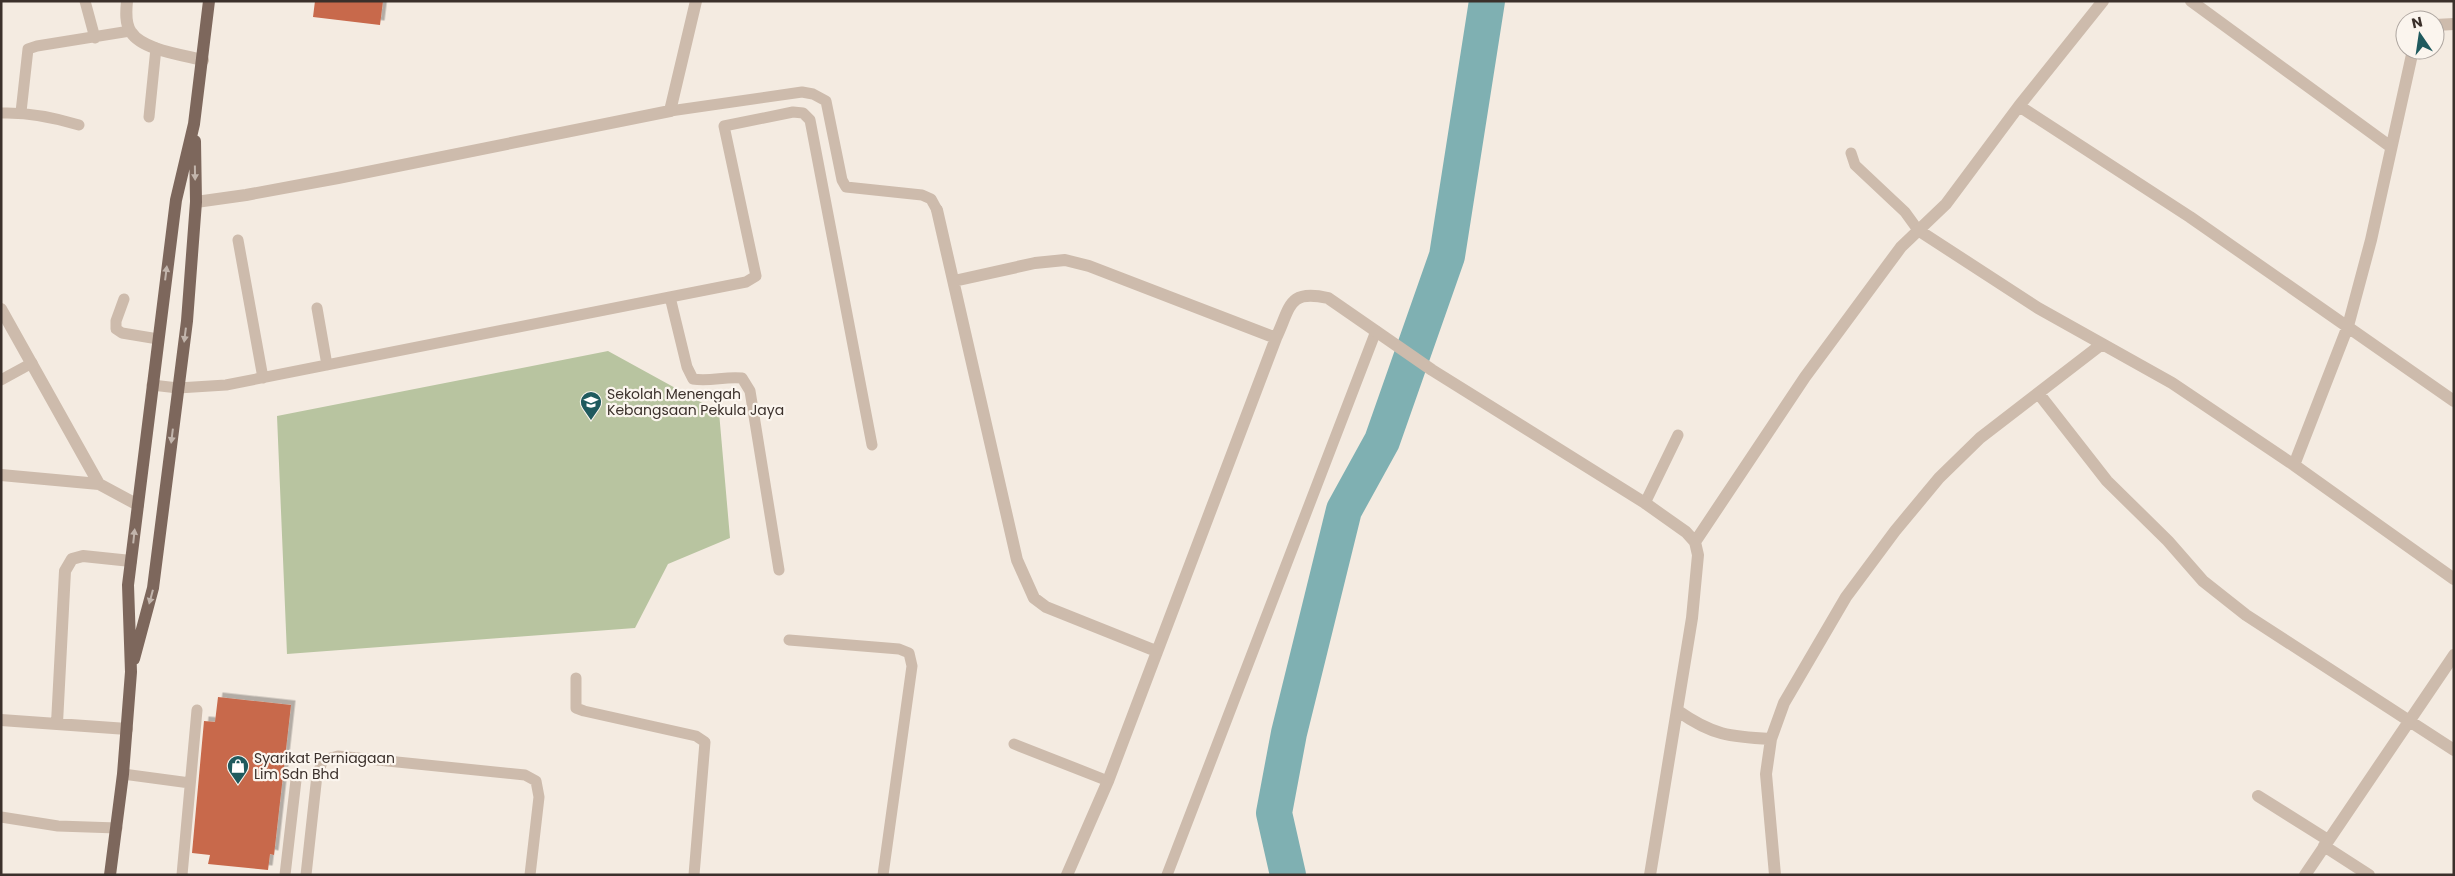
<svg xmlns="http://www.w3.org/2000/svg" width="2455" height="876" viewBox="0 0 2455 876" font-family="Poppins,sans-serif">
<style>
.green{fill:#b8c4a0}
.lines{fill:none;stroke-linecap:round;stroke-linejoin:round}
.river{stroke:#7fb0b2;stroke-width:36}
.building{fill:#c8694b;filter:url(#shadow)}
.service{stroke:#cdbbac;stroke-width:11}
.minor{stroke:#cdbbac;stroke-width:12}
.primary{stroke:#7d675c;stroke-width:12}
.oneway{fill:#c2b5ac}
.labels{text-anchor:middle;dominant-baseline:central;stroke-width:4.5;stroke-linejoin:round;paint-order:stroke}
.poi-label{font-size:14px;fill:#3b302b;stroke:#fbf5ee;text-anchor:start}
</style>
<defs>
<filter id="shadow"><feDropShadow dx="4.5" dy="-4.5" stdDeviation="0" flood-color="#0004"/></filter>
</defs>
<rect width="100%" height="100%" fill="#f4ebe1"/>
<path class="green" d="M608,351l111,61 11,126 -62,26 -33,64 -348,26 -10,-238z"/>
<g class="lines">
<path class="river" d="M1288,875l-14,-62 15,-80 55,-223 38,-69 65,-185 40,-255"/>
</g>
<path class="building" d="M315,1h68l-3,24 -67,-8z
M218,697l73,8 -17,150 -4,-1 -2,16 -60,-6 2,-9 -18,-2 12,-132 11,1z"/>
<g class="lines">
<path class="service" d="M85,1l10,37
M670,111l132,-19 11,2 13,7 16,79 4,7 76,8 9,4 6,11
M21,112l7,-63 9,-3 93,-15
M1,113c28,-1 52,4 78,12
M149,117l7,-69
M1851,153l4,12 50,47 13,18
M238,240l25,138
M670,297l76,-15 10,-6 -32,-150 69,-14 10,1 7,7 62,325
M124,299l-8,22v8l6,4 36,6
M317,308l10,57
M1,380l31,-17
M152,385l26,3 48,-3 444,-88 17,70 6,12c17,3 32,-3 49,-1l8,13 29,179
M1645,503l33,-68
M789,640l110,9 10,4 3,13 -29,209
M576,678v30l8,3 112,25 9,6 -11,133
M1014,744l94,37
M123,774l67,9
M1,817l57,9 59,2
M182,875l15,-165
M285,875l11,-95
M306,875l11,-100 6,-15 15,-4 187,19 11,6 3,16 -9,78
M1167,875l209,-544"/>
<path class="minor" d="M127,1c-1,10 -2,23 4,31 11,18 52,23 72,28
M2191,1l200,146
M2435,25l19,-1
M2019,106l84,-105
M196,202l50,-7 92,-17 332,-67 26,-110
M937,210l80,350 17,38 12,9 110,44
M1918,230l120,78 134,75 122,82 160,114
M954,281l81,-18 30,-3 24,6 187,72
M1,309l98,175
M2039,394l68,87 61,60 35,40 43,34 208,135
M2294,465l54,-139 23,-86 42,-190
M1,475l98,9 39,21
M1695,542l110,-165 96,-130 45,-43 73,-98 171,111 264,184
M1678,711c34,24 52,26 93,28
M1,720l126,9
M57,723l8,-152 7,-12 11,-3 48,5
M2258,796l70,44
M2324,846l45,29
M1067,875l41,-94 168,-443c15,-32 12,-49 52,-40l104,72 213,133 41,29 9,10 3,13 -6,63 -42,257
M1775,875l-9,-101 5,-35 13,-36 62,-106 49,-66 44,-53 41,-40 122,-94
M2305,875l149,-220"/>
<path class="primary" d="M134,659l19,-71 34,-267 9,-119 -1,-61
M110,875l13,-101 8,-102 -3,-87 48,-385 18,-76 15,-123"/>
</g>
<defs><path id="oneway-solid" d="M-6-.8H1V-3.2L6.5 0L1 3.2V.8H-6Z" transform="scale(1.25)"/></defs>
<g class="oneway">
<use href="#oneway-solid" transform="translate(195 173) rotate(89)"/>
<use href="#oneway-solid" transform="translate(166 273) rotate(-83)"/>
<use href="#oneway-solid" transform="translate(185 335) rotate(97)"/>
<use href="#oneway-solid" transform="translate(172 436) rotate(97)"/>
<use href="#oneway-solid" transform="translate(134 536) rotate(-84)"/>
<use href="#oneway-solid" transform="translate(151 597) rotate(105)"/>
</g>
<defs>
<g id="school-pin" transform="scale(1.125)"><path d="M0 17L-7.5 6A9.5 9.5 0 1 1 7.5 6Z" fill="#1f5a5e" stroke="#fbf5ee"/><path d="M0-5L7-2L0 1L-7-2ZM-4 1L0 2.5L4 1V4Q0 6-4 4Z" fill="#fff"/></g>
<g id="shop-pin" transform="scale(1.125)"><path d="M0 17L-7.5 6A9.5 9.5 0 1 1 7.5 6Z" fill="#1f5a5e" stroke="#fbf5ee"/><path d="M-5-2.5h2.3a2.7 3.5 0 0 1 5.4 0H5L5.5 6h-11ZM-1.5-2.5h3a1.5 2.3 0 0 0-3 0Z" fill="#fff"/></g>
</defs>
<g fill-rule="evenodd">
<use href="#school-pin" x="591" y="402"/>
<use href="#shop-pin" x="238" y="766"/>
</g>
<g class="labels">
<g class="poi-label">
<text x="607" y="394">Sekolah Menengah<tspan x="607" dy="16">Kebangsaan Pekula Jaya</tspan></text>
<text x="254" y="758">Syarikat Perniagaan<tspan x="254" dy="16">Lim Sdn Bhd</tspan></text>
</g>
</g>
<rect width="2455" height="876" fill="none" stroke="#3b302b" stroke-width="5"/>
<g transform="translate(2420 35) rotate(347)"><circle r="24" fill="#fbf5ee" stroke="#aea6a0"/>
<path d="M0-4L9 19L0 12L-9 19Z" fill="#1f5a5e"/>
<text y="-8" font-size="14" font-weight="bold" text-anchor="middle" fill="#3b302b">N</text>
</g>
</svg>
